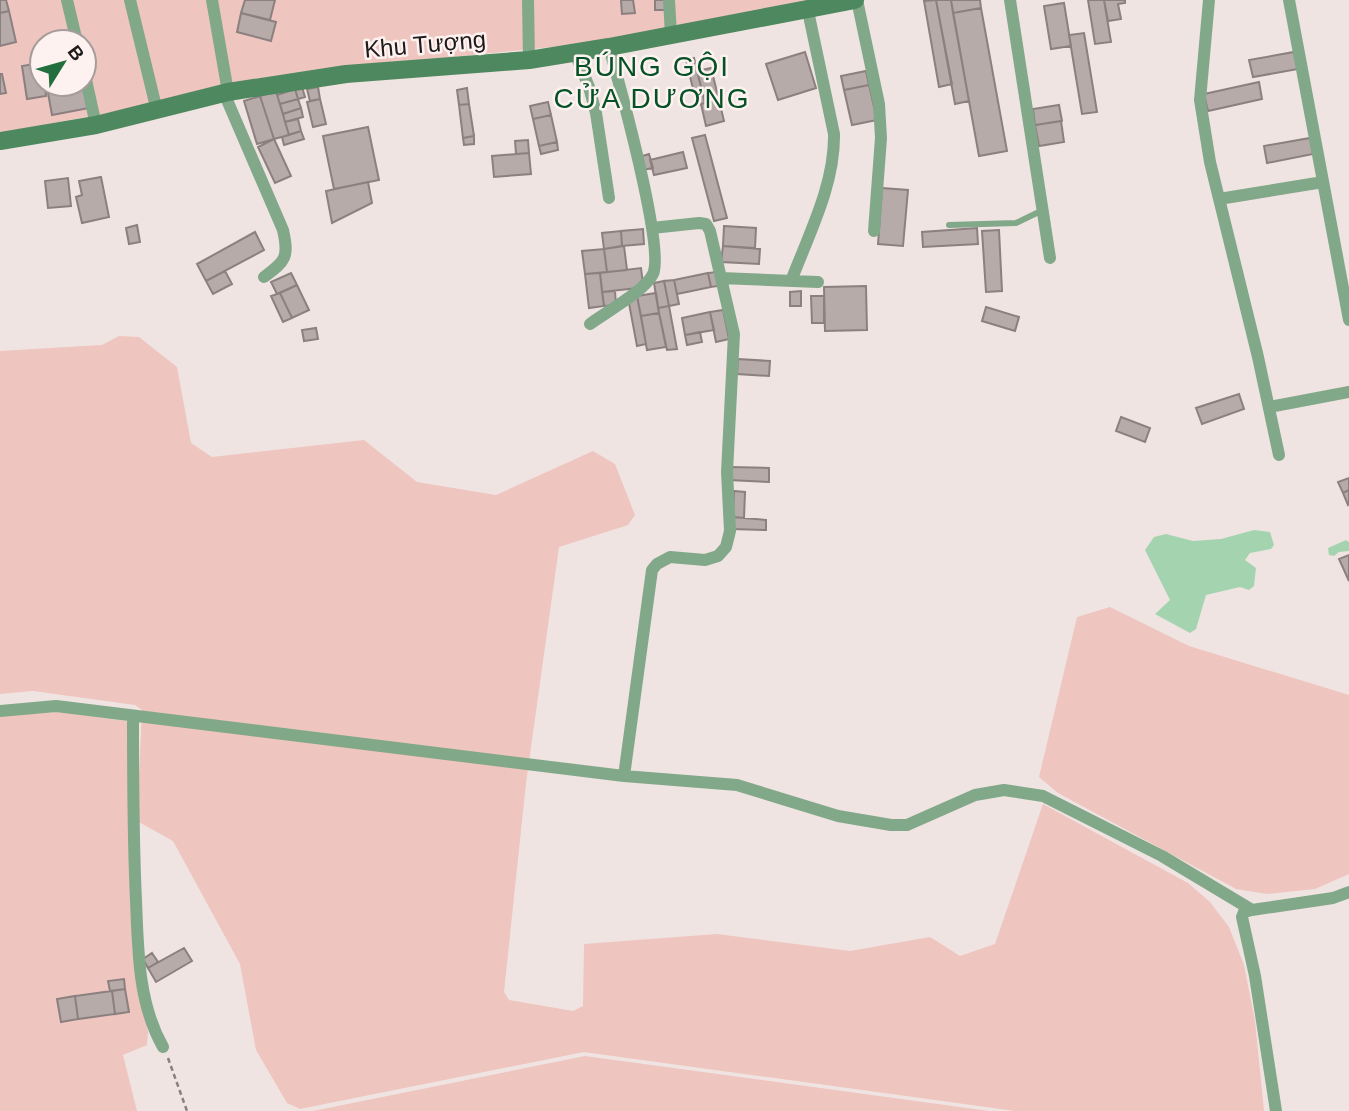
<svg xmlns="http://www.w3.org/2000/svg" width="1349" height="1111" viewBox="0 0 1349 1111" font-family="Helvetica,sans-serif">
<style>
.green{fill:#eec5bf;fill-rule:evenodd}
.water{fill:#a4d4af}
.building{fill:#b7aba9;stroke:#8b807f;stroke-width:2}
.lines{fill:none;stroke-linecap:round;stroke-linejoin:round}
.path{stroke:#898180;stroke-width:2.5;stroke-dasharray:5 3.5;stroke-linecap:butt}
.lane{stroke:#82a88a;stroke-width:6}
.street{stroke:#82a88a;stroke-width:12}
.secondary{stroke:#4e885e;stroke-width:18}
.labels{text-anchor:middle;dominant-baseline:central;stroke-width:5;stroke-linejoin:round;paint-order:stroke}
.street-label{font-size:24px;fill:#201b1b;stroke:#fef2f0}
.quarter-label{font-size:28px;letter-spacing:2px;fill:#045126;stroke:#fef2f0}
</style>
<rect width="100%" height="100%" fill="#f0e4e2"/>
<path class="green" d="M0,0h815l-234,44 -276,28 -170,36 -135,25zM42,42h42v42h-42z
M119,336l20,1 38,30 14,76 21,14 152,-17 53,42 79,13 97,-44 22,13 20,51 -7,10 -69,22 -33,236 -22,209 5,8 64,11 10,-5 1,-62 133,-10 133,17 80,-14 30,19 35,-12 48,-140 145,79 22,19 19,25 15,38 11,56 9,90h-249l-431,-59 -284,57 -13,-6 -31,-53 -16,-86 -67,-123 -36,-20 5,-111 -7,-5 -102,-14 -33,3v-343l102,-6z
M1110,607l79,39 160,49v179l-34,15 -48,5 -31,-5 -178,-96 -19,-16 38,-160z
M57,712l69,9 4,6 2,221 16,84 -1,13 -24,10 14,56h-137v-395z
M585,1056l404,55h-676z"/>
<path class="water" d="M1254,530l16,2 4,13 -3,4 -21,4 -5,7 11,8 -2,18 -5,4 -9,-3 -34,8 -10,34 -6,4 -35,-19 15,-14 -25,-50 9,-13 12,-3 27,7 28,-2z
M1346,540l3,2v9l-10,1 -5,4 -5,-1 -1,-7z"/>
<path class="building" d="M0,0h6l3,11 -9,2z
M245,0h30l-5,20 -29,-7z
M621,0h12l2,13 -13,1z
M655,0h11v10h-11z
M936,0h15l18,101 -14,3z
M936,0l16,84 -13,3 -15,-86z
M951,0h29l1,8 -28,5z
M1088,0h16l7,42 -16,2z
M1104,0h21v3l-7,1 3,15 -13,2z
M1064,3l7,43 -20,3 -7,-43z
M981,8l26,143 -28,5 -26,-143z
M9,11l7,31 -16,4v-33z
M241,13l35,9 -5,19 -34,-9z
M1084,33l13,79 -15,2 -13,-79z
M805,52l11,36 -38,12 -12,-36z
M1294,52l4,17 -45,8 -4,-17z
M694,58l11,45 -8,2 -11,-45z
M41,63l1,21h3l1,12 -19,3 -5,-33z
M711,68l8,32 -14,3 -8,-32z
M866,71l3,14 -25,5 -3,-14z
M0,74h2l4,19 -6,1z
M1259,82l3,17 -54,12 -4,-17z
M869,85l8,35 -25,5 -8,-35z
M84,86l5,22 -37,7 -4,-22z
M302,87l3,10 -7,2 -3,-10z
M318,87l2,12 -10,2 -3,-12z
M467,88l2,16 -10,1 -2,-15z
M295,89l3,10 -18,5 -3,-9z
M276,91l13,44 -15,4 -14,-43z
M260,96l14,43 -17,5 -13,-43z
M298,99l3,9 -18,6 -3,-10z
M320,99l6,25 -13,3 -6,-25z
M719,100l5,21 -18,5 -5,-22z
M548,102l3,13 -18,4 -3,-13z
M469,104l5,32 -11,2 -4,-33z
M1059,105l3,16 -27,4 -2,-16z
M301,108l2,9 -18,5 -2,-8z
M551,115l6,27 -18,4 -6,-27z
M298,119l3,12 -12,4 -4,-13z
M1061,121l3,21 -25,4 -4,-21z
M368,127l11,53 -45,9 -11,-53z
M301,131l3,8 -20,6 -2,-8z
M705,135l22,83 -13,3 -22,-83z
M474,136v8l-10,1 -1,-7z
M1310,138l3,16 -46,9 -3,-17z
M274,139l17,37 -16,7 -17,-36z
M528,140l1,13 -13,1 -1,-13z
M557,142l1,8 -17,4 -2,-8z
M683,152l4,16 -33,7 -4,-15z
M529,153l2,21 -37,3 -2,-21z
M649,154l4,14 -11,2 -3,-13z
M101,177l8,40 -27,6 -6,-26 6,-2 -3,-14z
M68,178l3,28 -23,2 -3,-27z
M368,182l4,21 -40,20 -6,-32z
M882,188l26,2 -5,56 -25,-2z
M137,225l3,17 -11,2 -3,-16z
M724,226l32,2 -1,20 -32,-2z
M977,228l1,16 -55,3 -1,-15z
M643,229l1,15 -22,2 -1,-15z
M999,230l3,61 -16,1 -4,-61z
M621,231l1,15 -18,3 -2,-16z
M255,232l9,18 -58,31 -9,-17z
M624,246l3,24 -20,2 -3,-23z
M723,246l37,3 -1,15 -38,-2z
M604,249l3,23 -22,2 -3,-23z
M641,268l2,16 -5,4 -36,4 -2,-19z
M225,271l7,13 -19,10 -7,-13z
M716,272l2,14 -7,1 -3,-14z
M291,273l6,12 -20,9 -6,-12z
M600,273l4,33 -15,2 -4,-34z
M708,273l3,14 -34,7 -3,-14z
M674,280l5,24 -10,2 -5,-25z
M664,281l5,25 -11,2 -4,-25z
M297,285l12,25 -17,8 -12,-25z
M866,286l1,44 -42,1 -1,-44z
M615,291l1,14 -12,1 -2,-14z
M801,291v15h-11v-14z
M280,293l12,25 -9,4 -12,-26z
M656,293l3,20 -18,3 -4,-20z
M637,296l9,48 -9,2 -9,-48z
M811,296h13v27h-12z
M669,306l8,43 -10,1 -9,-42z
M986,307l33,10 -4,14 -33,-10z
M723,310l6,29 -13,3 -6,-30z
M710,312l4,18 -29,5 -3,-17z
M659,313l7,34 -19,3 -6,-34z
M316,328l2,11 -14,2 -2,-11z
M700,332l2,10 -15,3 -2,-10z
M738,359l32,2 -1,15 -32,-2z
M1239,394l5,15 -42,15 -6,-16z
M1121,417l29,11 -5,14 -29,-11z
M730,467l39,1v14l-40,-2z
M1349,478v12l-6,3 -5,-11z
M1349,490v14l-1,1 -5,-12z
M734,491l11,1 -1,26 -11,-1z
M733,517l33,3v10l-34,-1z
M1349,555v26l-10,-22z
M184,948l8,13 -36,21 -8,-14z
M152,953l6,9 -10,6 -5,-9z
M124,979l1,10 -15,2 -2,-10z
M125,989l4,23 -14,2 -3,-23z
M112,991l3,23 -37,5 -3,-23z
M75,996l3,23 -17,3 -4,-23z"/>
<g class="lines">
<path class="path" d="M168,1058l19,53"/>
<path class="lane" d="M949,225l67,-2 27,-13"/>
<path class="street" d="M67,0l10,42
M130,0l27,111
M212,0l16,92
M528,0l1,60
M669,0l2,35
M857,0l22,104 2,34 -7,93
M1010,0l40,258
M1209,0l-9,100 10,62 48,195 21,98
M1289,0l60,320
M575,53l14,34 7,26 13,85
M84,71l12,54
M224,93l59,137c6,27 3,31 -19,47
M1219,199l104,-17
M721,278l97,4
M791,281c18,-47 44,-97 43,-147l-26,-123
M590,324c16,-12 55,-33 63,-50 12,-26 -34,-191 -44,-227
M1269,407l80,-15
M0,711l56,-5 568,70 113,9 101,31 53,9h16l68,-30 29,-5 39,6 119,60 90,54
M133,717c0,61 0,122 3,183 2,50 2,103 27,147
M624,776l28,-206 5,-6 13,-7 35,3 13,-4 8,-9 4,-16 -3,-59 7,-138 -24,-103 -4,-7 -7,-1 -47,5
M1276,1111l-21,-135 -13,-59 2,-5 8,-2 81,-12 16,-6"/>
<path class="secondary" d="M0,141l96,-16 132,-33 118,-18 183,-14 80,-13 246,-47"/>
</g>
<g class="labels">
<g class="street-label">
<text transform="translate(425 44) rotate(-5)">Khu Tượng</text>
</g>
<g class="quarter-label">
<text x="652" y="66">BÚNG GỘI<tspan x="652" dy="32">CỬA DƯƠNG</tspan></text>
</g>
</g>
<g transform="translate(63 63) rotate(53)"><circle r="33" fill="#fef2f0" stroke="#a59c9b" stroke-width="2"/>
<path d="M0-5L12 26L0 18L-12 26Z" fill="#226e3c"/>
<text y="-10" font-size="19" font-weight="bold" text-anchor="middle" fill="#201b1b">B</text>
</g>
</svg>
